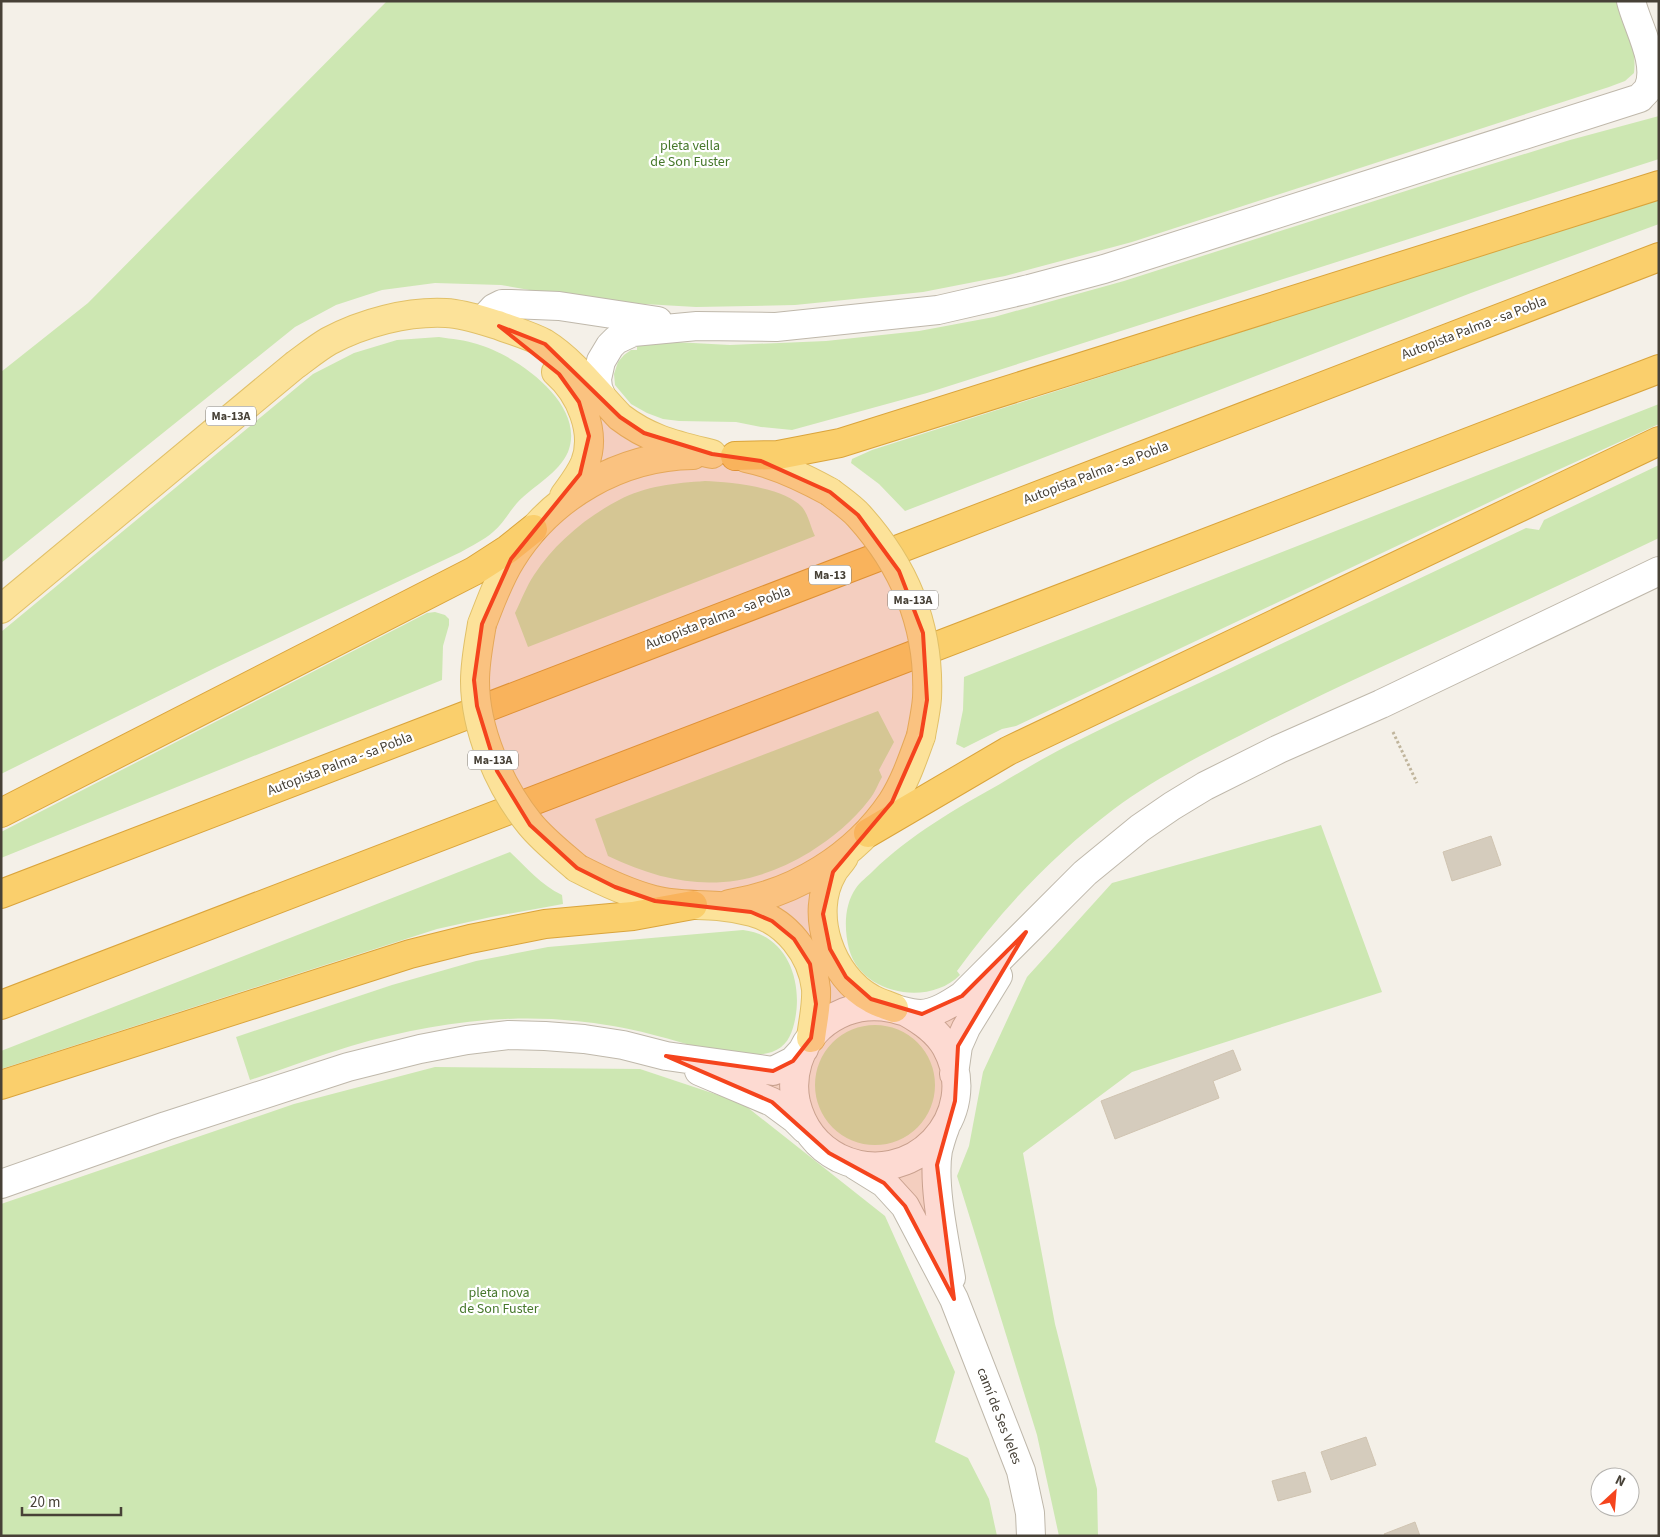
<svg xmlns="http://www.w3.org/2000/svg" width="1660" height="1537" viewBox="0 0 1660 1537" font-family="'Source Sans 3',sans-serif">
<style>
.green{fill:#cde7b2}
.building{fill:#d5ccbd;stroke:#d0c4b1}
.lines{fill:none;stroke-linecap:round;stroke-linejoin:round}
.minor-casing{stroke:#bfb8ab;stroke-width:30}
.major-casing{stroke:#e1c068;stroke-width:30}
.highway-casing{stroke:#daa43b;stroke-width:30}
.path{stroke:#c0b59c;stroke-width:3;stroke-dasharray:2.5 2.5;stroke-linecap:butt}
.minor{stroke:#fff;stroke-width:28}
.major{stroke:#fce299;stroke-width:28}
.highway{stroke:#facf6c;stroke-width:28}
.major-bridge-casing{stroke:#e1c068;stroke-width:30;stroke-linecap:butt}
.major-bridge{stroke:#fce299;stroke-width:28}
.marked{fill:#f5441d;fill-opacity:0.2;stroke:#f5441d;stroke-width:4;stroke-linejoin:round}
.labels{text-anchor:middle;dominant-baseline:central;stroke-width:4.5;stroke-linejoin:round;paint-order:stroke}
.shield{fill:#fff;stroke:#7e7a73;stroke-width:1}
.shield-label{font-size:12px;font-weight:bold;fill:#474137}
.park-label{font-size:14px;fill:#46782b;stroke:#fff}
.street-label{font-size:14px;fill:#474137;stroke:#fff}
</style>
<rect width="100%" height="100%" fill="#f4f0e8"/>
<path class="green" d="M387,1h1231c9,24 19,46 16,72l-9,8 -16,6 -477,155 -127,34 -82,16 -128,13 -99,2 -104,-6 -91,-16 -66,-2 -53,7 -46,15 -41,22 -294,236v-191l87,-69z
M1659,116v43l-732,234 -135,37 -31,-3 -25,-5 -57,-1 -16,-2 -16,-6 -16,-9 -16,-19 -1,-11 4,-12 6,-7 7,-5h6v-10l93,5 96,-4 93,-10 75,-14 130,-36 313,-100 133,-41z
M1659,198v26l-188,69 -566,218 -26,-27 -28,-21 1,-4 20,-9z
M439,337c13,2 26,3 38,7 39,11 110,60 91,108 -9,21 -35,34 -51,51 -8,9 -14,21 -24,29 -9,8 -22,14 -32,20l-244,115 -216,107v-142l312,-258 41,-21 43,-13z
M1659,404v20l-110,50 -533,252 -14,3 -38,19 -8,-4 7,-34 1,-33z
M1659,465v73c-94,45 -188,88 -282,131 -46,21 -91,43 -136,66 -44,22 -88,45 -127,74 -62,47 -112,100 -157,162l3,4c-32,32 -99,19 -111,-26 -5,-20 -5,-44 7,-61 4,-6 12,-12 17,-17 37,-36 82,-62 127,-87 22,-13 45,-27 67,-38 55,-28 111,-53 166,-79 98,-47 196,-93 293,-139l13,2 5,-10z
M705,481c25,1 79,6 97,26 6,7 9,21 13,29l-287,111 -13,-34c6,-12 11,-26 19,-38 20,-31 52,-58 85,-75 26,-14 57,-17 86,-19z
M435,612l10,3 4,4v6l-6,21 -1,34 -441,178v-26l426,-219z
M878,711l16,31 -15,28 3,7c-4,7 -7,16 -13,23 -16,21 -37,38 -59,52 -69,42 -131,38 -202,4l-13,-37z
M1321,825l61,167 -250,80 -109,81 32,171 42,165 1,47h-39l-22,-101 -80,-259 12,-30 14,-74 44,-95 85,-94z
M510,852c17,16 31,33 52,43l1,9 -72,13 -54,12 -436,140v-18z
M743,930c46,5 61,55 51,94 -3,12 -8,23 -22,28 -38,11 -84,-9 -122,-18 -22,-6 -52,-11 -74,-13 -75,-8 -153,4 -225,25 -34,10 -67,23 -101,34l-14,-43 156,-52 84,-24 72,-14z
M815 1085a60 60 0 1 1 120 0a60 60 0 1 1-120 0Z
M435,1067l205,2 102,34 143,113 70,156 -20,70 33,16 21,41 8,37h-996v-332l293,-100z"/>
<path class="building" d="M1491,836l10,29 -49,16 -9,-29z
M1233,1050l8,20 -28,11 6,17 -104,41 -14,-38z
M1366,1437l10,28 -45,15 -10,-28z
M1305,1472l6,20 -33,9 -6,-20z
M1415,1522l5,14h-35l-1,-2z"/>
<g class="lines">
<g class="minor-casing">
<path id="minor" d="M483,320l11,-12 8,-4h9l48,2 99,15
M603,400l-5,-12 -1,-9 4,-18 9,-15 6,-6 17,-8 64,-6 79,1 162,-17 91,-21 75,-20 536,-171c2,-3 6,-6 8,-9 12,-25 -11,-63 -17,-88
M906,1012c16,9 31,19 40,35 38,69 -35,145 -107,111 -22,-11 -37,-31 -43,-55 -6,-27 3,-57 24,-76 20,-17 45,-24 71,-19 10,2 19,6 30,6 15,-1 29,-10 41,-18l123,-123 55,-45 32,-22 33,-20 74,-37 102,-45 278,-133
M699,1071l73,31 23,17 10,10
M954,1074l4,-28 8,-18 32,-52
M945,1128c-3,7 -5,15 -7,22 -6,35 7,92 13,128
M855,1165l29,18 21,23 49,93 67,172 9,42 1,23
M1,1184l165,-58 182,-59 72,-18 47,-9 42,-5 36,1 39,3 39,6 43,11 107,15 20,-10 11,-12"/>
</g>
<g class="major-casing">
<path id="major" d="M556,372c24,21 41,60 29,91 -5,12 -13,22 -21,33
M746,458c30,6 57,19 84,34
M1,609l294,-244c11,-8 22,-17 34,-24 34,-18 78,-30 117,-28 18,1 35,7 52,12 15,6 31,10 46,18 29,18 52,49 76,74 30,23 56,28 92,37
M482,624c9,-23 17,-46 30,-66 39,-62 108,-102 181,-103
M844,857c-3,5 -8,10 -11,15 -25,42 -2,105 39,127 7,4 15,6 22,9
M577,868c25,13 50,25 77,32 21,6 43,4 64,6 11,1 23,3 34,6 34,9 60,42 64,77 1,16 -3,32 -5,49
M729,904c65,-10 126,-47 163,-102 13,-20 21,-44 29,-66"/>
</g>
<g class="highway-casing">
<path id="highway" d="M735,456l43,-1 62,-12 819,-258
M1,813l473,-242 34,-22 25,-20
M868,833l140,-82 651,-310
M1,894l1658,-637
M1,1005l1658,-636
M1,1085l409,-131 60,-15 75,-15 88,-8 60,-11"/>
</g>
<path class="path" d="M1393,732l24,51"/>
<use href="#minor" class="minor"/>
<use href="#major" class="major"/>
<use href="#highway" class="highway"/>
<g class="major-bridge-casing">
<path id="major-bridge" d="M830,492c10,8 21,15 29,24 47,52 71,112 68,182 -1,13 -4,26 -6,38
M482,624c-3,18 -7,38 -7,57 0,48 24,105 55,143 13,16 31,30 47,44"/>
</g>
<use href="#major-bridge" class="major-bridge"/>
</g>
<path class="marked" d="M499,326l46,18 75,73 24,16 68,21 49,7 69,31 28,23 41,56 24,62 4,67 -6,36 -29,66 -59,70 -10,42 7,35 16,28 25,22 51,15 40,-18 64,-64 -68,114 -3,55 -18,64 17,134 -49,-93 -21,-23 -55,-30 -57,-51 -106,-46 107,15 20,-10 18,-23 5,-34 -6,-40 -16,-25 -22,-18 -21,-9 -96,-11 -40,-14 -38,-19 -47,-43 -33,-54 -20,-65 -3,-26 8,-56 29,-65 69,-85 9,-38 -10,-34 -20,-28z"/>
<g class="labels">
<g class="shield">
<rect x="206" y="406.5" width="50" height="19" rx="4"/>
<rect x="809" y="565.5" width="42" height="19" rx="4"/>
<rect x="888" y="590.5" width="50" height="19" rx="4"/>
<rect x="468" y="750.5" width="50" height="19" rx="4"/>
</g>
<g class="shield-label">
<text x="231" y="416">Ma-13A</text>
<text x="830" y="575">Ma-13</text>
<text x="913" y="600">Ma-13A</text>
<text x="493" y="760">Ma-13A</text>
</g>
<g class="park-label">
<text x="690" y="146">pleta vella<tspan x="690" dy="16">de Son Fuster</tspan></text>
<text x="499" y="1293">pleta nova<tspan x="499" dy="16">de Son Fuster</tspan></text>
</g>
<g class="street-label">
<text transform="translate(1474 328) rotate(-21)">Autopista Palma - sa Pobla</text>
<text transform="translate(1096 473) rotate(-21)">Autopista Palma - sa Pobla</text>
<text transform="translate(718 618) rotate(-21)">Autopista Palma - sa Pobla</text>
<text transform="translate(340 764) rotate(-21)">Autopista Palma - sa Pobla</text>
<text transform="translate(999 1416) rotate(69)">camí de Ses Veles</text>
</g>
</g>
<rect width="1660" height="1537" fill="none" stroke="#474137" stroke-width="5"/>
<g transform="translate(1615 1492) rotate(26)"><circle r="24" fill="#ffffff" stroke="#b5b3af"/>
<path d="M0-4L9 19L0 12L-9 19Z" fill="#f5441d"/>
<text y="-8" font-size="14" font-weight="bold" text-anchor="middle" fill="#474137">N</text>
</g>
<path d="M22 1507v8h99v-8" fill="none" stroke="#474137" stroke-width="2.5"/>
<text x="30" y="1507" font-size="15" fill="#474137" stroke="#ffffff" stroke-width="4" paint-order="stroke">20 m</text>
</svg>
